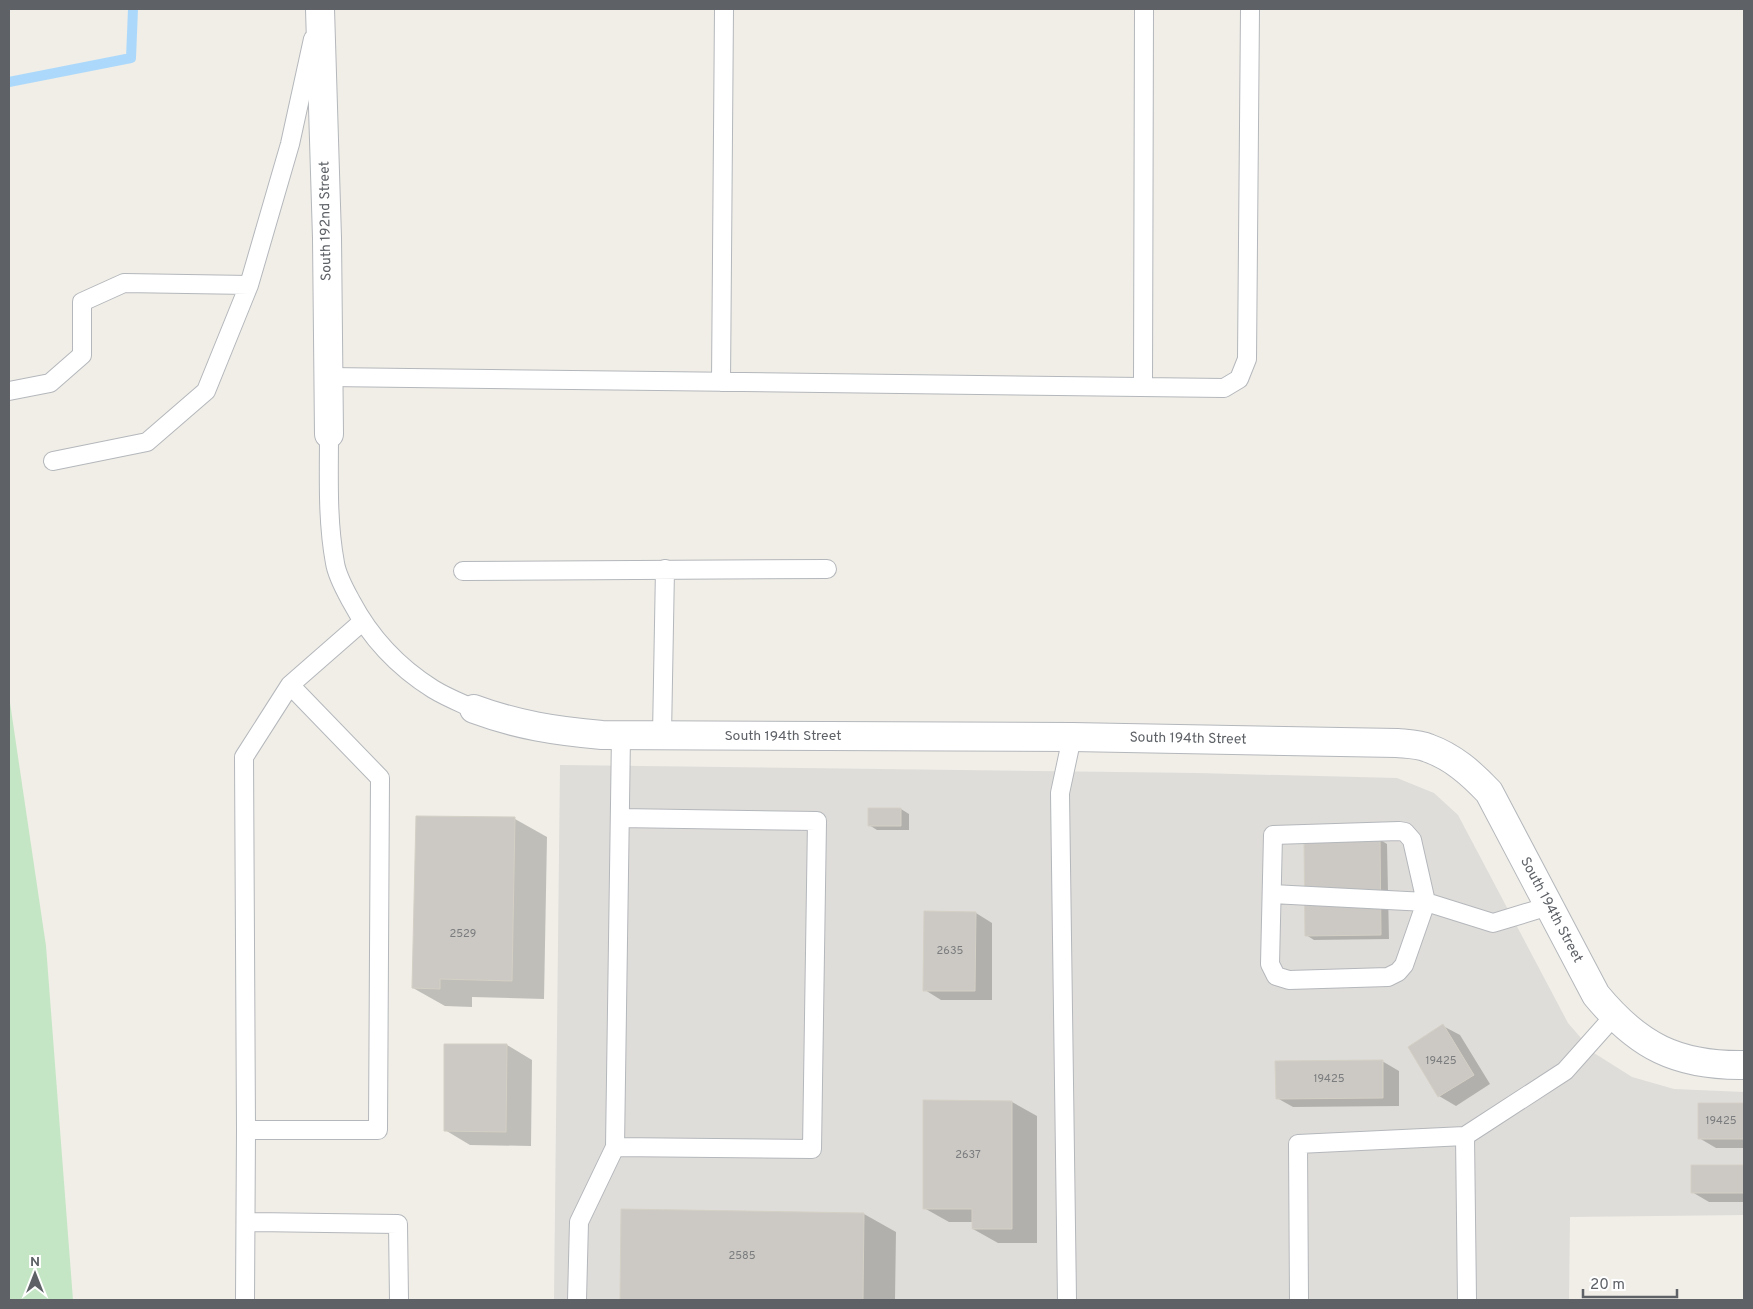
<svg xmlns="http://www.w3.org/2000/svg" width="1753" height="1309" viewBox="0 0 1753 1309" font-family="Overpass,sans-serif">
<style>
.industrial{fill:#dfddd9}
.green{fill:#c5e6c5}
.shadow{fill:#0003}
.lines{fill:none;stroke-linecap:round;stroke-linejoin:round}
.stream{stroke:#acd9fb;stroke-width:10}
.building{fill:#ccc9c4;stroke:#d4d0c6}
.service-casing{stroke:#b4b7bb;stroke-width:20}
.minor-casing{stroke:#b4b7bb;stroke-width:30}
.service{stroke:#fff;stroke-width:18}
.minor{stroke:#fff;stroke-width:28}
.labels{text-anchor:middle;dominant-baseline:central;stroke-width:4;stroke-linejoin:round;paint-order:stroke}
.number-label{font-size:11px;fill:#7a7c7e}
.street-label{font-size:14px;fill:#5e6267;stroke:#fff}
</style>
<rect width="100%" height="100%" fill="#f0eee7"/>
<path class="industrial" d="M560,765l637,8 200,5 37,15 24,22 110,208 26,30 38,24 42,12 70,3v123l-174,2 -1,83h-1015z"/>
<path class="green" d="M9,696l37,250 27,354h-64z"/>
<path class="shadow" d="M901,809l8,5v16h-32l-8,-5z
M515,819l32,18 -3,162 -72,-2v10l-27,-1 -32,-18z
M1379,839l8,5 2,95 -75,1 -8,-5z
M976,913l16,10v77h-51l-16,-10z
M1443,1026l17,9 30,49 -34,22 -17,-10z
M507,1045l25,15 -1,86 -61,-1 -25,-15z
M1382,1061l17,10v35l-106,1 -16,-9z
M924,1101l88,1 25,14v127h-39l-25,-14v-7h-24l-25,-14z
M1699,1104h45v44h-28l-17,-10z
M1692,1167h52v35h-35l-17,-10z
M623,1211l241,3 32,18 -1,68h-274z"/>
<g class="lines">
<path class="stream" d="M9,82l122,-24 2,-49"/>
</g>
<path class="building" d="M868,808h33v18h-33z
M416,816l99,1 -3,164 -72,-2v10l-28,-1z
M1380,838l1,97 -76,1 -1,-97z
M924,911l52,1 -1,79h-52z
M1443,1024l31,51 -36,22 -30,-50z
M444,1044h63l-1,88 -62,-1z
M1383,1060v38l-107,1 -1,-38z
M923,1100l89,1v128h-40v-20h-49z
M1698,1103h46v36h-46z
M1691,1165h53v28h-53z
M621,1209l243,4 -1,87h-243z"/>
<g class="lines">
<g class="service-casing">
<path id="service" d="M329,377l895,11 15,-9 8,-20 3,-350
M721,382l3,-373
M1143,386l1,-377
M9,391l41,-8 32,-28v-53l42,-19 125,2
M329,434c0,42 -2,86 6,129 2,13 10,27 16,38 19,36 47,66 82,88 13,8 28,14 41,20
M53,461l94,-19 59,-51 43,-106 41,-141 23,-105
M463,571l364,-2
M290,685l90,93 -2,352h-132l-2,-373 46,-72 72,-63
M662,735l3,-166
M1399,831l6,1 7,8 14,62 -22,63 -6,7 -10,5 -99,3 -13,-4 -6,-12 3,-129z
M1272,894l154,8 67,21 56,-17
M1465,1136l2,164
M615,1147l197,2 5,-328 -197,-3
M246,1222l152,2 1,76
M245,1300l1,-170
M577,1300l2,-78 36,-75 6,-412
M1067,1300l-7,-507 12,-56
M1299,1300l-1,-156 167,-8 100,-65 49,-55"/>
</g>
<g class="minor-casing">
<path id="minor" d="M320,9l7,229 2,196
M474,709c43,16 82,22 128,26l470,2 325,6c10,1 22,1 31,5 25,9 43,25 61,44l107,203c42,51 81,71 148,70"/>
</g>
<use href="#service" class="service"/>
<use href="#minor" class="minor"/>
</g>
<g class="labels">
<g class="number-label">
<text x="463" y="934">2529</text>
<text x="950" y="951">2635</text>
<text x="1441" y="1061">19425</text>
<text x="1329" y="1079">19425</text>
<text x="1721" y="1121">19425</text>
<text x="968" y="1155">2637</text>
<text x="742" y="1256">2585</text>
</g>
<g class="street-label">
<text transform="translate(326 221) rotate(-91)">South 192nd Street</text>
<text x="783" y="736">South 194th Street</text>
<text transform="translate(1188 739) rotate(1)">South 194th Street</text>
<text transform="translate(1551 910) rotate(62)">South 194th Street</text>
</g>
</g>
<rect width="1753" height="1309" fill="none" stroke="#5e6267" stroke-width="20"/>
<g transform="translate(35 1274)" stroke="#ffffff" stroke-width="4" paint-order="stroke">
<path d="M0-4L9 19L0 12L-9 19Z" fill="#5e6267"/>
<text y="-8" font-size="14" font-weight="bold" text-anchor="middle" fill="#5e6267">N</text>
</g>
<path d="M1583 1289v8h94v-8" fill="none" stroke="#5e6267" stroke-width="2.5"/>
<text x="1590" y="1289" font-size="15" fill="#5e6267" stroke="#ffffff" stroke-width="4" paint-order="stroke">20 m</text>
</svg>
